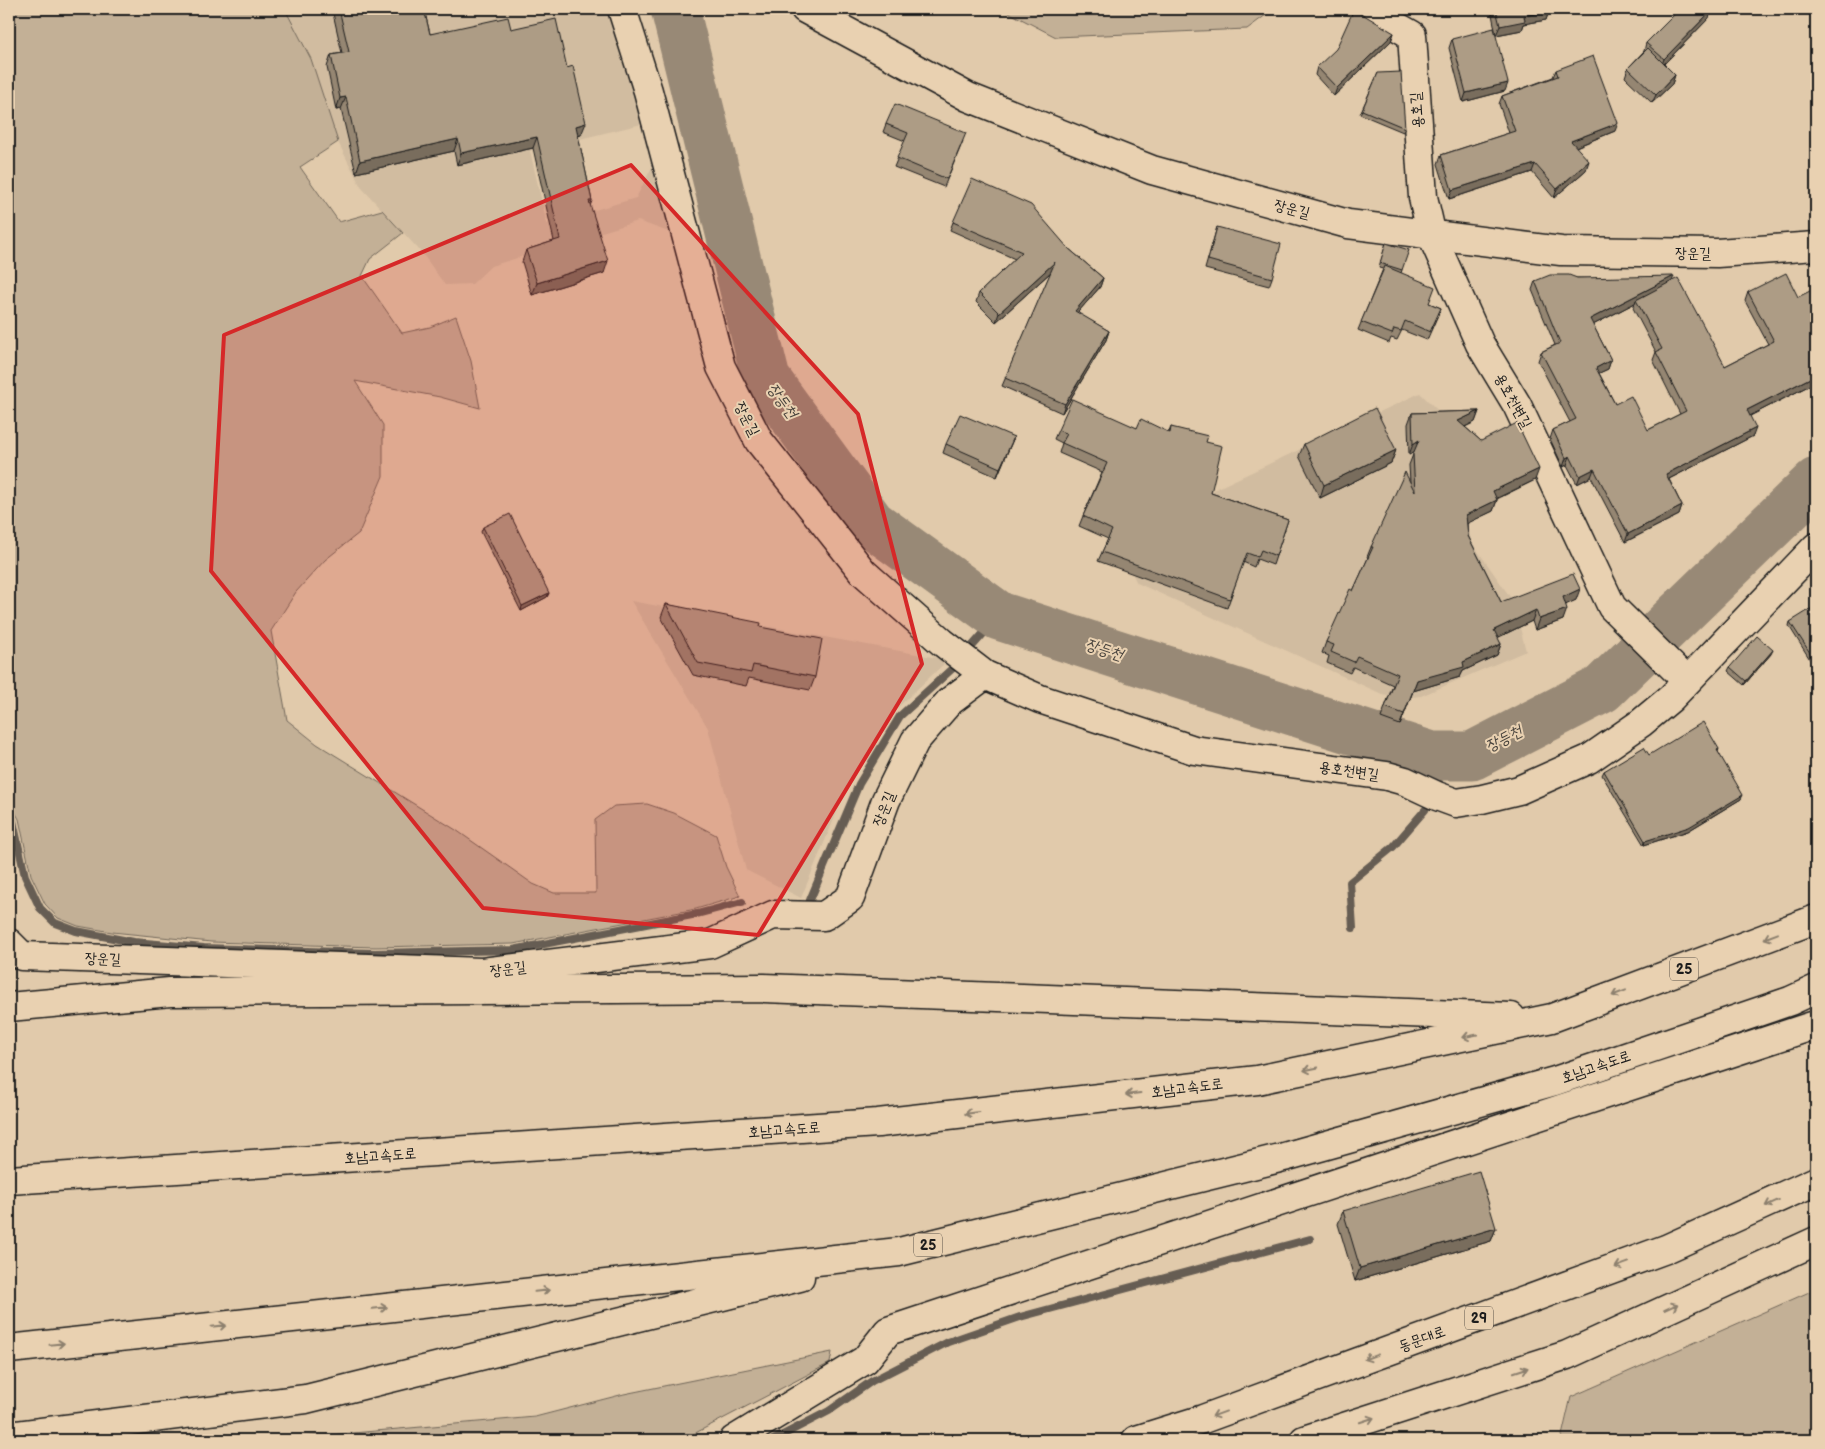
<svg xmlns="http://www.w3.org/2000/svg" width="1825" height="1449" viewBox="0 0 1825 1449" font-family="'Balsamiq Sans','Poor Story',sans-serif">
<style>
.built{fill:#d1bca0}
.green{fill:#c3b096;stroke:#706659}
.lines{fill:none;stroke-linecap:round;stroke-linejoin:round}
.stream{stroke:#665d52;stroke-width:8}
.river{stroke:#988976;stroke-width:49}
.minor-casing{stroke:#1c1c1c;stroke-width:31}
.tertiary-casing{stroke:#1c1c1c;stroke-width:31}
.primary-casing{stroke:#1c1c1c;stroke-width:31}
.motorway-casing{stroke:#1c1c1c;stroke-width:31}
.minor{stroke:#e9d1b1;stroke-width:28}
.tertiary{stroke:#e9d1b1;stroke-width:28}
.primary{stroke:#e9d1b1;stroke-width:28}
.motorway{stroke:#e9d1b1;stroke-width:28}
.wall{fill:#958672;stroke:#1c1c1c;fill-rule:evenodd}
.shaded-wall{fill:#796d5d;stroke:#1c1c1c}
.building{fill:#ad9c85;stroke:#1c1c1c}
.oneway{stroke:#8d806e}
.marked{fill:#d62828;fill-opacity:0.2;stroke:#d62828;stroke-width:4;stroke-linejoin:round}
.labels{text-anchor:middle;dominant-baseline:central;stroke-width:4;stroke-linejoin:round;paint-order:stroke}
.shield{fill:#e9d1b1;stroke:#5a5249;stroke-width:1}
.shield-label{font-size:14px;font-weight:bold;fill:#1c1c1c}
.street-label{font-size:15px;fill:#1c1c1c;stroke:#e9d1b1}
.water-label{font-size:16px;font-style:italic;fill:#47423c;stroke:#e9d1b1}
</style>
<rect width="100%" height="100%" fill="#e1caab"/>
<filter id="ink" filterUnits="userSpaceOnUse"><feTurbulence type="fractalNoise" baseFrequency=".02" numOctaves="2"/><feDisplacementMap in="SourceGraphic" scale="10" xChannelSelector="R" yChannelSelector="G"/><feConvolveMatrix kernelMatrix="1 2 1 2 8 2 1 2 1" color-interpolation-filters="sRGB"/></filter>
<g filter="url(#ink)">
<path class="built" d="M285,9h324l37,114 -116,28 17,73 89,-26 17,-33 24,70 -39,-14 -147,45 -19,18 -27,1 -23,-32 -61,-66 -23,-45 -27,-83z
M1420,393l57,56 -14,43 8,49 42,60 13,50 -105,45 -19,2 -20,-4 -245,-111 -4,-8 17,-46 21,-19z
M631,601l317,59 -53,50 -45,71 -49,117 -55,-28 -38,-142z"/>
<path class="green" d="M9,9h276l26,50 27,83 -38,25 39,55 43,-12 21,23 -33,26 -8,17 40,57 28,-6 26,-11 15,45 9,47 -40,-11 -85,-16 28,44v51l-24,57 -34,27 -29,32 -25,39 16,89 30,24 139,86 77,54 21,9h42l-1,-73 19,-14 33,-2 27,9 42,22 10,32 14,29 -44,13 -183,35 -138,3 -164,-5 -99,-10 -34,-6 -20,-8 -13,-14 -14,-29 -12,-56 -10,-18z
M1002,9h272l-27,20 -191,8z
M1816,1289v151h-255l10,-43z
M832,1352l-2,11 -148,77h-409l262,-23 89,-23z"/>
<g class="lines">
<path class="stream" d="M968,651l31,-35
M1432,756l7,27
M9,813l4,8 12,55 15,32 15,15 21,8 58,11 70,6 171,5 138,-3 184,-36 45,-12
M810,900l49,-116 41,-68 55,-50
M1353,928l-3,-46 43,-35 32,-37
M773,1440l56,-29 43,-30 76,-39 72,-25 290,-78"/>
<path class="river" d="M675,9l91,370 105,144 128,93 433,140h40l130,-67 214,-207"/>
<g class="minor-casing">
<path id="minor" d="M1366,9l46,26 11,162 9,39 48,108 37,61 95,202 75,74
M985,675l55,24 154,51 193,26 18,5 32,15 19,7 26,-4 37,-9 70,-31 52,-36 30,-25 145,-151
M9,943l13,13 460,16 228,-28 63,-29 51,1 26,-18 36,-98 29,-59 34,-39 36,-27 -43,-33 -79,-70 -104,-131 -38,-74 -73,-276 -26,-82
M734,1440l131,-80 23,-29 924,-305h4"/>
</g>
<g class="tertiary-casing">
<path id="tertiary" d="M805,9l163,88 184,73 196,54 213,27 156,2 99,-7"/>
</g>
<g class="primary-casing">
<path id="primary" d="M1136,1440l67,-21 463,-170 150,-68
M1304,1440l263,-85 249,-114"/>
</g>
<g class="motorway-casing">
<path id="motorway" d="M9,1007l161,-15 594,-4 747,29
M9,1180l869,-57 379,-43 295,-62 264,-99
M9,1349l890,-97 385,-95 271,-76 235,-80 26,-12
M9,1436l297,-37 494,-122"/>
</g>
<use href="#minor" class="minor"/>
<use href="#tertiary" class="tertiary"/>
<use href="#primary" class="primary"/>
<use href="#motorway" class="motorway"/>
</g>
<path class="wall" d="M332,9h92l6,25 81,-5 70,106 -3,1 14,65 -2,5 14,67 -72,22 -10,-33 4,-12 28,-9 -21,-93 -76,17 -3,-14 -98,22 -15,-64 -5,1 -9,-43 4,-12 11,-2z
M1491,9h70l-12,2 -3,9 -22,4 -2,6 -26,5z
M1709,18l-45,46 11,11 -3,9 -20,19 -27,-26 3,-9 16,-17 2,-8z
M1394,33l-3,8 -57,55 -19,-21 2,-8z
M1452,39l53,52 -42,11 -14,-54z
M1556,70l59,61 -39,16 10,23 -32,28 -22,-26 -83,27 -11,-35 3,-9 68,-22 -10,-29 3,-8 51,-19z
M1378,73l27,55 -2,4 -43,-18z
M886,124l77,17 -19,46 -50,-20 11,-26 -22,-9z
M953,222l115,26 35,30 -3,9 -23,26 32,18 -3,9 -44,73 -60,-27 49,-114 -55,50 -20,-20 3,-9 36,-34 -65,-29z
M1217,227l55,51 -3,8 -64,-17z
M1386,243l16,27 -1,3 28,30 12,5 -14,32 -25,-10 -5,10 -6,-2 -2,5 -31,-13 25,-61 -4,-1z
M1577,278l95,3 53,85 43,-22 -23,-43 3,-9 68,90 -66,34 3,20 -84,43 13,27 -3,9 -54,27 -34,-65 -14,7 -10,-19 -4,2 -13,-28 3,-9 17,-8 -32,-61 3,-9 14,-7 -23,-55 3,-9zM1635,303l-2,5 23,44 -3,8 27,54 -32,16 -33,-26 -16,-31 9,-4 3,-9 -18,-35z
M1479,411l-4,11 -10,5 16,14 54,39 -38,19v1l-4,11 -26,12 1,13 33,66 75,-2 -10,4 -3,16 -28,10 -3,-9 -35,17 4,6 -4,11 -34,16 -3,6 -47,14 -13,34 -19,-7 12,-33 -40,-18 -3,6 -23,-10 2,-7 -7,-3 4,-11 27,-51 15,-33 -1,-1 4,-10 39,-65 -1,-17 5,-13 -5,3 -1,-31 4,-11z
M1171,427l35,15 5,51 77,27 -15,45 -16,-6 -3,8 -11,-5 -16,46 -129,-47 10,-22 -29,-13 4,-10 19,-44 -43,-19 3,-10 -8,-4 4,-9 79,-2 32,4z
M1014,437l-17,40 -54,-24 3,-9z
M1304,444l92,6 -5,13 -71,35 -21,-42z
M483,527l66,66 -2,4 -26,14 -40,-79z
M666,604l94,23 55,50 -5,13 -61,-12 -3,8 -53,-11 -32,-58z
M1816,610v59l-27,-43 1,-4z
M1771,654l-27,31 -16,-14 2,-4z
M1719,749l-1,3 23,47 -53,32 -44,14 -42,-70 2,-4 45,-16z
M1343,1211l153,17 -5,13 -136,40 -17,-57z"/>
<path class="shaded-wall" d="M1546,9h15l-16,3z
M1712,10l-3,8 -48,49 3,-8z
M1549,11l-3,9 -22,4 -2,6 -26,5 4,-9 24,-10z
M1394,33l-3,8 -57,55 3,-8z
M1675,75l-3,9 -20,19 4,-8z
M1508,83l-3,8 -42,11 3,-9z
M346,97l-5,12 -5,1 4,-12z
M586,123l-5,12 -10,2 5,-11z
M1618,123l-3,8 -47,19 3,-9z
M537,137l-4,11 -76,17 4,-12z
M458,139l-4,12 -98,22 4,-12z
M1589,161l-3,9 -32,28 3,-9z
M1535,164l-3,8 -83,27 3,-9z
M608,261l-4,12 -72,22 5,-12z
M1055,262l-3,9 -56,51 3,-9z
M1674,276l-3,8 -35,16 -1,3 -48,25 3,-9z
M1103,278l-3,9 -28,32 3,-8z
M1109,331l-3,9 -44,73 3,-9z
M1611,360l-3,9 -15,7 3,-8z
M1816,375v7l-72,37 3,-9z
M1479,411l-4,11 -21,10 4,-11z
M1756,428l-3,8 -90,46 3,-8z
M1014,437l-4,9 -13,31 3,-9z
M1419,440l-4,11 -6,4 4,-11z
M1396,450l-5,13 -71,35 4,-13z
M1570,456l-3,9 -4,2 3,-9z
M1539,469l-4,11 -46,22 4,-11z
M1594,469l-3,8 -14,7 3,-8z
M1497,500l-4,11 -31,15 4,-11z
M1682,506l-3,9 -54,27 3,-8z
M1580,589l-4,11 -17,8 4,-11z
M549,593l-2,4 -26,14 1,-5z
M1567,609l-4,11 -28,10 4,-11z
M1536,610l-4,11 -42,20 4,-11z
M1501,644l-4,11 -34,16 -3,6 -47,14 -13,34 17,-45 46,-18z
M1773,650l-2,4 -27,31 2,-4z
M1743,795l-2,4 -53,32 -44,14 1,-4z
M1496,1228l-5,13 -136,40 5,-13z"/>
<path class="building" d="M339,9h85l6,25 78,-17 3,12 45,-10 11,49 6,-2 13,57 -10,3 16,75h-3l19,60 -71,22 -11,-33 34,-11 -23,-102 -76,16 -3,-14 -98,22 -14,-64 -6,1 -9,-43 18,-3z
M1354,9l40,24 -57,55 -20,-21 19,-18z
M1496,9h53v2l-25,5 1,5 -25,5z
M1680,9h31l1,1 -48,49 -18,-16z
M1494,28l14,55 -42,10 -14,-54z
M1648,48l27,27 -19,20 -28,-27z
M1593,56l25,67 -47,18 18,20 -32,28 -22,-25 -83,26 -11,-35 74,-24 -13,-35 56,-20 -2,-6z
M1401,72l4,56 -43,-18 16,-37z
M895,104l71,29 -19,46 -50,-21 11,-25 -22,-9z
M972,179l59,26 37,43 35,30 -28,33 34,20 -44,73 -60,-26 50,-116 -56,51 -20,-20 43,-41 -69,-30z
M1217,227l64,17 -9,34 -64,-18z
M1386,243l23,7 -7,20 -22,-7z
M1385,266l50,21 -6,16 12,5 -11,24 -25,-11 -4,10 -7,-2 -2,5 -31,-12z
M1786,273l12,24 18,-9v87l-69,35 9,18 -90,46 16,32 -54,28 -34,-65 -14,7 -10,-20 -4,2 -13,-28 23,-11 -35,-67 19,-9 -25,-62 15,-6h19l8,3 97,-2 -84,43 21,41 -15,8 19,36 16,-8 17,34 38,-19 -30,-59 6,-3 -26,-49 42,-22 47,88 49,-25 -26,-49z
M1072,399l65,29 4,-9 29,14 1,-6 37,9 -2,6 16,4 -11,47 77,27 -12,36 -15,-6 -3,7 -11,-4 -17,46 -128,-47 10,-22 -29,-14 24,-53 -45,-20 5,-9 -9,-4z
M1375,408l21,42 -72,35 -20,-41z
M1479,411l-21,10 23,20 36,-18 22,46 -46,22 4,9 -31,15 2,21 33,66 72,-28 7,15 -17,8 4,12 -28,10 -3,-9 -42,20 7,14 -38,18 1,5 -47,13 -13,34 -19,-7 13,-33 -41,-18 -3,6 -23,-10 3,-7 -8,-3 24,-53 3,2 20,-44h-2l34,-75 10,20 -2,-38 6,-14 -6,4 -1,-31z
M960,414l54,23 -14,31 -54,-24z
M510,514l39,79 -27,13 -39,-79z
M666,604l95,19 -1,4 62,12 -7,38 -62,-12 -2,8 -53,-10z
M1814,607l2,3v52l-26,-40z
M1757,636l16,14 -27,31 -16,-14z
M1703,722l16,27 -2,1 26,45 -54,32 -44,14 -41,-70 40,-24 5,8z
M1479,1171l17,57 -136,40 -17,-57z"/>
<defs><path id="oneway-shaft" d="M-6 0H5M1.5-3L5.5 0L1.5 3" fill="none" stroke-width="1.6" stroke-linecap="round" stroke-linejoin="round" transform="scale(1.25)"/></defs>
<g class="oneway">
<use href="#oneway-shaft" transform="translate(1771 936) rotate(159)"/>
<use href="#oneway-shaft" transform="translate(1619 993) rotate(159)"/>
<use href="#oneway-shaft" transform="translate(1470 1036) rotate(168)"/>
<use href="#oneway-shaft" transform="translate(1311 1069) rotate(168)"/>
<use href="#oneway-shaft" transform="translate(1133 1094) rotate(173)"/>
<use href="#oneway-shaft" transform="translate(972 1113) rotate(173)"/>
<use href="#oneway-shaft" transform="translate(1772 1203) rotate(156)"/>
<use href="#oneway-shaft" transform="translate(1622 1265) rotate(160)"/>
<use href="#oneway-shaft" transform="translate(542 1291) rotate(-6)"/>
<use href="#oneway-shaft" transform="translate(1671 1307) rotate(-24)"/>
<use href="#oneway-shaft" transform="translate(380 1308) rotate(-6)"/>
<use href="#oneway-shaft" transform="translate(219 1326) rotate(-6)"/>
<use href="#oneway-shaft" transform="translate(57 1344) rotate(-6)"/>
<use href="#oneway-shaft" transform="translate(1371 1357) rotate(160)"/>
<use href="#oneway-shaft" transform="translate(1521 1370) rotate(-18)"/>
<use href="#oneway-shaft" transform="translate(1219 1414) rotate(160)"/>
<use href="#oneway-shaft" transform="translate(1367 1420) rotate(-18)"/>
</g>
</g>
<path class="marked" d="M631,165l227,249 64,250 -164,271 -275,-27 -272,-337 13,-236z"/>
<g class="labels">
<g class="shield">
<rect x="1670" y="957.5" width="28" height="23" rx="4"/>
<rect x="914" y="1233.5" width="28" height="23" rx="4"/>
<rect x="1465" y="1306.5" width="28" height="23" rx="4"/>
</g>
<g class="shield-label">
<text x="1684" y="969">25</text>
<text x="928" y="1245">25</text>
<text x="1479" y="1318">29</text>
</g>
<g class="street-label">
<text transform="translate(1417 110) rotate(-94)">용호길</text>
<text transform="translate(1292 209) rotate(15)">장운길</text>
<text x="1693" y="253">장운길</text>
<text transform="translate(1513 401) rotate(61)">용호천변길</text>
<text transform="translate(747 419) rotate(63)">장운길</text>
<text transform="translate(1349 771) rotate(8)">용호천변길</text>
<text transform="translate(884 809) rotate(-68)">장운길</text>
<text transform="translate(103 959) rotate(2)">장운길</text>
<text transform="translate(508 969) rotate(-7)">장운길</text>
<text transform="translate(1596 1067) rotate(-19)">호남고속도로</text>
<text transform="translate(1187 1088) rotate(-7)">호남고속도로</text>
<text transform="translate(784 1130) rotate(-4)">호남고속도로</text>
<text transform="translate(380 1156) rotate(-4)">호남고속도로</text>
<text transform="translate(1422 1339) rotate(-20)">동문대로</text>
</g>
<g class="water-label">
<text transform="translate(782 401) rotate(54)">장등천</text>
<text transform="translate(1104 650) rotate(18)">장등천</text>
<text transform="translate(1504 739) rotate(-27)">장등천</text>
</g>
</g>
<rect width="1825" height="1449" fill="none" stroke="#e9d1b1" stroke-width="30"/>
<rect x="15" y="15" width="1795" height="1419" fill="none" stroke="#1c1c1c" stroke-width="2" filter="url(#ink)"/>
</svg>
